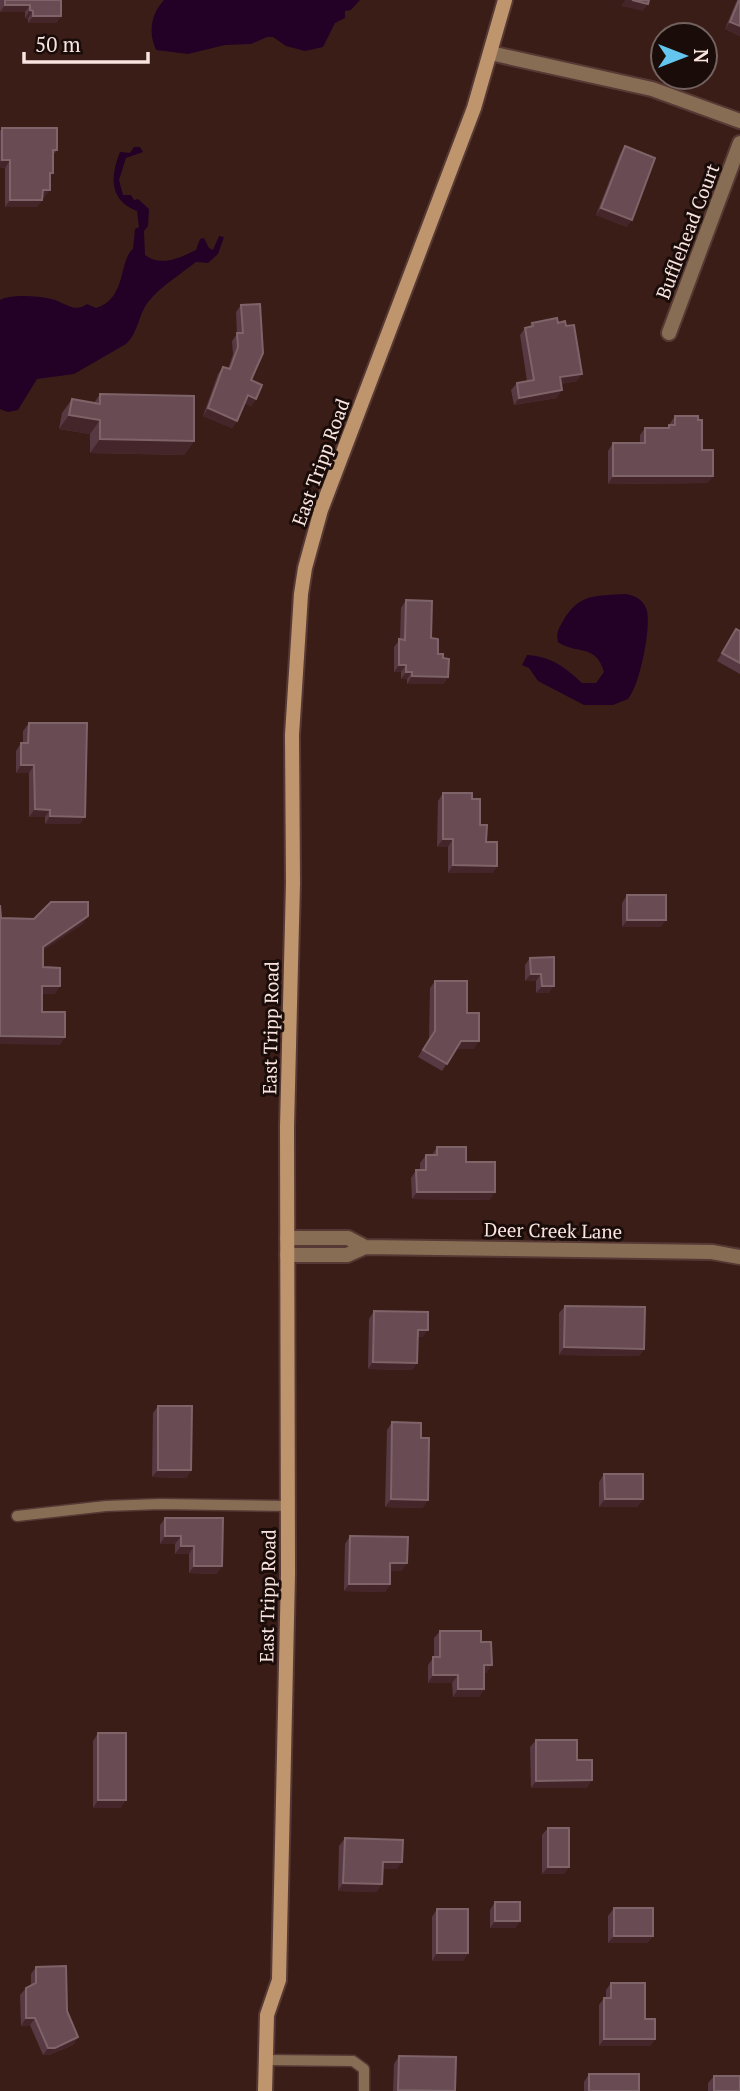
<svg xmlns="http://www.w3.org/2000/svg" width="740" height="2091" viewBox="0 0 740 2091" font-family="'PT Serif',serif">
<style>
.water{fill:#230025}
.lines{fill:none;stroke-linecap:round;stroke-linejoin:round}
.lane-casing{stroke:#563934;stroke-width:13}
.street-casing{stroke:#563934;stroke-width:18}
.secondary-casing{stroke:#563934;stroke-width:18}
.lane{stroke:#886d55;stroke-width:10}
.street{stroke:#886d55;stroke-width:14}
.secondary{stroke:#bf956e;stroke-width:14}
.wall{fill:#563942}
.shaded-wall{fill:#44262a}
.building{fill:#684b53;stroke:#7e6369;stroke-width:2}
.labels{text-anchor:middle;dominant-baseline:central;stroke-width:6;stroke-linejoin:round;paint-order:stroke}
.street-label{font-size:19px;fill:#f9e4e0;stroke:#190c09}
</style>
<rect width="100%" height="100%" fill="#3b1d18"/>
<path class="water" d="M164,0h196l-9,10 -6,1v7l-10,5 -12,24 -18,4 -19,-5 -13,-9h-6l-16,7 -26,1 -37,9 -32,-4c-8,-18 -5,-36 8,-50z
M134,147h6l3,5 -17,6 -7,22 4,15h8l3,5 4,-1 11,10 -1,17 -4,5 1,24c16,12 35,3 51,-5l4,-11 4,-1 5,10 4,2 6,-14 5,1 -6,17 -10,9 -12,-1c-15,12 -35,24 -47,39 -11,13 -10,31 -23,43l-52,30 -37,5 -19,31 -10,2 -8,-3v-109c11,-6 38,-4 51,-1 13,2 22,15 36,5l9,4c31,-9 23,-49 37,-59l2,-20 4,-2 -2,-16c-28,-11 -27,-35 -17,-59l10,1z
M626,594c10,2 18,6 21,17 4,18 -7,74 -19,88l-15,6h-29l-46,-24 -9,-13 -7,-3 5,-10c24,1 39,13 55,28h14l8,-11c-8,-29 -28,-17 -46,-30 -2,-8 0,-13 5,-21 16,-28 33,-25 63,-27z"/>
<g class="lines">
<g class="lane-casing">
<path id="lane" d="M17,1516l89,-10 54,-2 128,2
M265,2060l88,1 11,8v22"/>
</g>
<g class="street-casing">
<path id="street" d="M490,53l162,36 88,32
M669,333l71,-190
M287,1238h61l17,9
M287,1255h60l18,-8 347,5 28,5"/>
</g>
<g class="secondary-casing">
<path id="secondary" d="M265,2091l2,-76 12,-35 9,-406 -1,-447 6,-244 -1,-148 9,-141 4,-26 16,-58 153,-402 31,-108"/>
</g>
<use href="#lane" class="lane"/>
<use href="#street" class="street"/>
<use href="#secondary" class="secondary"/>
</g>
<path class="wall" d="M0,0h61v16l-5,7h-28v-4l-3,-1v-6h-25z
M737,0h3v36l-15,-7z
M2,128l55,22 -4,5 -3,22 -6,21h-1l-6,9h-32v-39l-5,-1v-36z
M625,146l2,81 -31,-12 24,-61z
M241,305l10,75 5,19 -5,7 -7,-3 -7,18 -5,7 -29,-12 15,-42 5,-7 5,2 5,-15 -1,-13 5,-7 -1,-22z
M532,323l45,58 -16,3 -4,14 -43,7 -3,-15 6,-7 10,-2 -7,-46 5,-7 4,-1z
M100,394l94,47 -10,14 -94,-2v-19l-31,-5 3,-16 10,-14 22,4z
M675,416l27,34 6,33 -100,1v-33l5,-8h27v-8l5,-7h22z
M406,600l25,38 7,16 5,4 5,19 -5,7h-36v-5h-6v-7h-7v-25l6,-8 1,-31z
M736,629l4,2v43l-23,-13z
M29,723l51,101h-35v-7h-16v-44h-13v-22l5,-8h2v-12z
M443,793l29,6 8,26 17,41 -5,7h-44v-26h-11l1,-46z
M627,895l34,32h-39v-24z
M554,957l-5,36h-13v-12h-11v-16l5,-7z
M435,981l32,32 7,36h-18l-14,22 -24,-14 11,-19 1,-50z
M437,1147l29,15 24,38 -78,-1 -1,-21 5,-8h4v-7l6,-8h6z
M565,1306l79,43 -5,7 -80,-1v-42z
M374,1311l49,26h-6v26l-5,7 -44,-1 1,-50z
M158,1406l33,64 -5,8 -34,-1 1,-64z
M392,1422l29,16 2,70 -38,-1 2,-77z
M604,1474l39,25 -6,8h-38v-25z
M165,1518h58l-6,56 -28,-1v-19h-14v-10h-15v-19z
M350,1536l52,35h-12v13l-5,8 -41,-1 1,-47z
M440,1631l41,11 11,23 -6,8h-2v16l-5,8h-26l-1,-14h-24v-18l6,-8v-19z
M98,1733l28,67 -6,8h-27v-67z
M536,1740l41,20 10,28h-56l-1,-41z
M548,1828l21,39 -5,7h-22v-39z
M345,1838l52,31h-14l-6,23 -39,-1 1,-45z
M495,1902l25,19 -5,7h-25v-18z
M614,1908l39,28 -6,7h-39v-27z
M437,1909l31,44 -5,8h-31v-44z
M36,1967l31,44 11,26 -5,8 -24,10h-6l-13,-30 -9,1 -1,-31 6,-7 5,-3v-11z
M611,1983l34,36 10,20 -5,7h-51v-41l5,-7h2v-8z
M399,2056l56,35h-62l1,-27z
M589,2074l50,17h-55v-9z
M714,2076l26,15h-32v-8z"/>
<path class="shaded-wall" d="M625,0h7l16,4 -5,7 -22,-5z
M5,5h25l-5,7h-25z
M30,10l3,1 -5,8 -3,-1z
M33,16h28l-5,7h-28z
M730,22l10,4v10l-15,-7z
M2,160h8l-5,8 -5,-1v-5z
M43,190h7l-6,8h-7z
M10,200h32l-5,7h-32z
M601,208l31,12 -5,7 -31,-12z
M582,374l-5,7 -22,4 5,-8z
M562,390l-5,8 -43,7 5,-7z
M248,395l8,4 -5,7 -9,-3z
M208,408l29,13 -5,7 -29,-12z
M69,415l31,5 -10,14 -31,-5z
M100,439l94,2 -10,14 -94,-2z
M613,476h100l-5,7 -100,1z
M399,665h7l-5,7h-7z
M406,672h6l-5,7h-6z
M412,676l36,1 -5,7h-36z
M21,765h13l-5,8h-13z
M35,809l15,1 -5,7h-16z
M50,816l35,1 -5,7h-35z
M443,839h10l-5,8h-11z
M453,865l44,1 -5,7h-44z
M88,916l-5,8 -45,30 5,-7z
M627,920h39l-5,7h-39z
M531,974h10l-5,7h-11z
M42,986h18l-5,8h-18z
M542,986h12l-5,7h-13z
M0,1036l65,1 -5,8 -60,-1z
M461,1041h18l-5,8h-19z
M417,1192h78l-5,8 -78,-1z
M418,1330h10l-5,7h-11z
M564,1347l80,2 -5,7 -80,-1z
M373,1362l44,1 -5,7 -44,-1z
M158,1470h33l-5,8 -34,-1z
M391,1499l37,1 -5,8 -38,-1z
M605,1499h38l-6,8h-38z
M165,1536h16l-6,8h-15z
M181,1546h13l-5,8h-14z
M390,1563h17l-5,8h-17z
M194,1566h28l-5,8 -28,-1z
M349,1584h41l-5,8 -41,-1z
M484,1665h8l-6,8h-7z
M433,1675h25l-6,8h-24z
M458,1689h26l-5,8h-26z
M592,1780l-5,8h-56l5,-7z
M98,1800h28l-6,8h-27z
M383,1862h19l-5,7h-19z
M548,1867h21l-5,7h-22z
M343,1883l39,1 -5,8 -39,-1z
M495,1921h25l-5,7h-25z
M614,1936h39l-6,7h-39z
M437,1953h31l-5,8h-31z
M26,2018h9l-5,7 -9,1z
M78,2037l-5,8 -24,10h-6l5,-7z
M604,2039h51l-5,7h-51z"/>
<path class="building" d="M5,0h56v16h-28v-5l-3,-1v-5h-25z
M632,0h17l-1,4z
M739,0h1v26l-10,-4z
M2,128h55v22h-4v23h-3v17h-7l-1,10h-32v-40h-8z
M625,146l30,12 -23,62 -31,-12z
M260,304l3,49 -12,27 11,5 -6,14 -8,-4 -11,26 -29,-13 15,-41 7,2 8,-22 -1,-14h6l-2,-28z
M557,318l1,5 7,-2 1,5 8,-1 8,49 -22,3 2,13 -43,8 -2,-15 17,-3 -9,-52 8,-2 -1,-3z
M100,394l94,2v45l-94,-2v-19l-31,-5 3,-16 28,5z
M675,416h23v4h4v30h11v26h-100v-33h32v-15h24v-3h6z
M406,600l26,1 -1,37 7,1v15h5v4l6,1 -1,18 -36,-1v-4h-6v-7h-7v-26l6,1z
M736,629l4,2v32l-18,-10z
M29,723h58l-2,94 -35,-1v-6l-15,-1 -1,-44h-13v-22h7z
M443,793h29v6h8v26h7l-1,17h11v24l-44,-1v-26h-10z
M627,895h39v25h-39z
M51,902h37v14l-45,31v20l17,1v18h-18v26h23v25l-65,-1v-131l1,13 33,1z
M554,957v29h-12l-1,-12h-10l-1,-16z
M435,981h32v32h12v28h-18l-14,23 -24,-14 12,-19z
M437,1147h29v15h29v30h-78l-1,-22h10v-15h11z
M565,1306l80,1 -1,42 -80,-2z
M374,1311l54,1v18h-10l-1,33 -44,-1z
M158,1406h34l-1,64h-33z
M392,1422l29,1v15h8l-1,62 -37,-1z
M604,1474h39v25h-38z
M165,1518h58l-1,48h-28v-20h-13v-10h-16z
M350,1536l58,1 -1,26h-17v21h-41z
M440,1631h41v11h10l1,23h-8v24h-26v-14h-25v-18h7z
M98,1733h28v67h-28z
M536,1740h41v20h15v20l-56,1z
M548,1828h21v39h-21z
M345,1838l58,2 -1,22h-19l-1,22 -39,-1z
M495,1902h25v19h-25z
M614,1908h39v28h-39z
M437,1909h31v44h-31z
M66,1966l1,45 11,26 -23,11h-7l-13,-30h-9v-30l10,-5v-16z
M611,1983h34v36h10v20h-51v-41h7z
M399,2056l57,1 -1,34 -57,-1z
M589,2074h50v17h-50z
M714,2076h26v15h-26z"/>
<g class="labels">
<g class="street-label">
<text transform="translate(687 231) rotate(-69)">Bufflehead Court</text>
<text transform="translate(320 462) rotate(-70)">East Tripp Road</text>
<text transform="translate(270 1028) rotate(-89)">East Tripp Road</text>
<text transform="translate(553 1230) rotate(1)">Deer Creek Lane</text>
<text transform="translate(267 1596) rotate(-89)">East Tripp Road</text>
</g>
</g>
<g transform="translate(684 56) rotate(90)"><circle r="33" fill="#190c09" stroke="#73625f" stroke-width="2"/>
<path d="M0-5L12 26L0 18L-12 26Z" fill="#64c5ee"/>
<text y="-10" font-size="19" font-weight="bold" text-anchor="middle" fill="#f9e4e0">N</text>
</g>
<path d="M24 52v10h124v-10" fill="none" stroke="#f9e4e0" stroke-width="3.5"/>
<text x="35" y="52" font-size="21" fill="#f9e4e0" stroke="#190c09" stroke-width="5" paint-order="stroke">50 m</text>
</svg>
